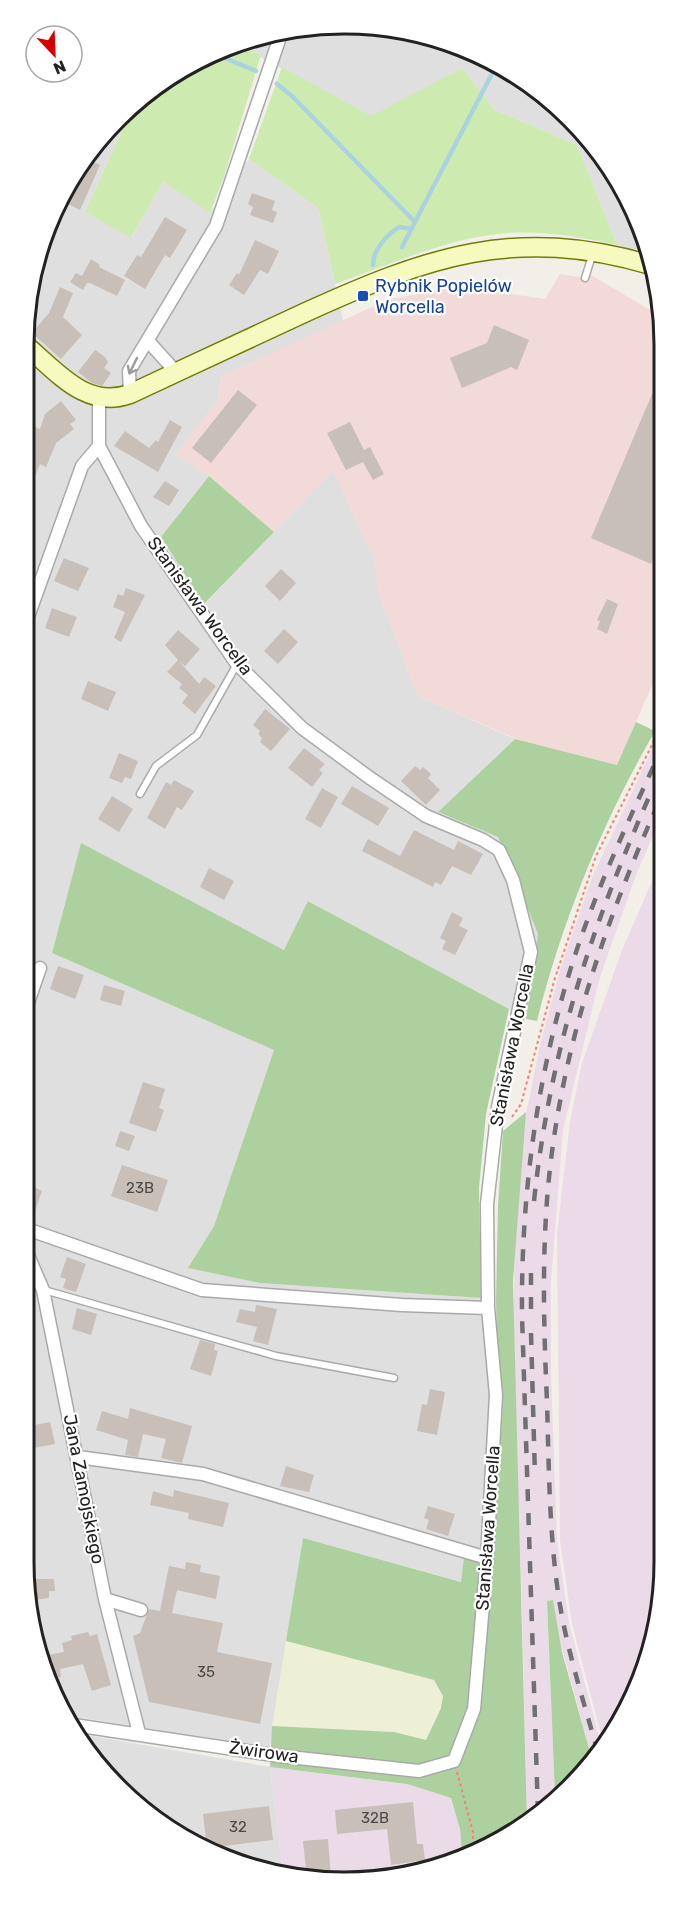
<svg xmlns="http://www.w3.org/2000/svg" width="689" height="1906" viewBox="0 0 689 1906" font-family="Rubik,sans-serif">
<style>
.residential{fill:#e0dfdf}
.commercial{fill:#f2dad9}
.industrial{fill:#ebdbe8}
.farmland{fill:#eef0d5}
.grass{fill:#cdebb0}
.forest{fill:#add19e}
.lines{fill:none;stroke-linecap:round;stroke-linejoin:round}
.stream{stroke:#aad3df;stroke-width:4.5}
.building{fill:#c7bfb8}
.lane-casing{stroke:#a9a9a9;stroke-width:9}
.street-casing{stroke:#a9a9a9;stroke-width:15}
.secondary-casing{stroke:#707d05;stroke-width:21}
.path{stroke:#fa8072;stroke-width:2;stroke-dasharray:3 3;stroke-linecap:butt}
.lane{stroke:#fff;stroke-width:6}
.street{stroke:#fff;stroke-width:12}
.secondary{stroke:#f7fabf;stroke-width:18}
.rail{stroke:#707070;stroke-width:4.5;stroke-dasharray:12 12;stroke-linecap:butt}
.oneway{stroke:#9c9c9c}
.transit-dot{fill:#1a4fb4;stroke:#fff;stroke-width:2}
.labels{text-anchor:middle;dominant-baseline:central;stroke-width:4.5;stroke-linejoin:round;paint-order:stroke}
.number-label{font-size:15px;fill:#4b4948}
.transit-label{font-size:18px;fill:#164399;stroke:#fff;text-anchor:start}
.street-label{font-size:18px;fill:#222;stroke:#fff}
.rim{fill:none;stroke:#222;stroke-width:3}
</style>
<rect width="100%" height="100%" fill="#f2efe9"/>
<path class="residential" d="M302,27l125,8 78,32 80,66 47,70 16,53 -31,-11 -40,-100 -82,-35 -33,-42 -91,49 -129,-70z
M128,117l-43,95 47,25 31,-57 47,33 39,-54 69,49 25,113 -121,55 -4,24 -43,55 34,21 -48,61 44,67 128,-134 42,91 4,34 39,101 97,43 -77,73 60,25 40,97 -12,85 -217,-118 -25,49 -203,-106 -29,109 222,97 -60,176 -25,42 71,15 221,15 9,101 -10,150 -16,8 -2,25 -159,-44 -33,209 -201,-31 -21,-32 -24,-122v-1217l11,-83 55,-112z
M80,1734l190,33 12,96 -27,2 -53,-16 -98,-76z"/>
<path class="commercial" d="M586,272l76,45 1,342 -45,106 -99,-25 -101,-44 -39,-101 -4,-34 -42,-90 -59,61 -65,-56 -34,-21 43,-55 4,-24 165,-76 72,-14 86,13 15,-25 25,4z"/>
<path class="industrial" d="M663,726v87l-27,62 -36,102 -37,153 -12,152v95l6,163 12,83 33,125 -10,11 -35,-130 -10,-27 8,193 -28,29 -5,-221 -9,-226 2,-177 9,-76 16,-79 21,-78 32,-92z
M663,856l2,706 -11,82 -43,96 -7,6 -32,-122 -12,-84 -3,-307 13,-111 12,-59 40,-113z
M270,1767l137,17 44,14 9,31 2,26 -35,16 -124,8 -20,-6z"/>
<path class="farmland" d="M286,1641l148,39 9,16 -2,12 -15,32 -32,-8 -122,-6z"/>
<path class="grass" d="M242,47l19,8 -37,122 -14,36 -47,-32 -32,57 -46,-26 43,-95 56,-50z
M282,67l89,49 91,-48 33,42 82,35 40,100c-36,-8 -73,-14 -110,-12 -57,4 -118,32 -172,51l-17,-76 -69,-49z"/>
<path class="forest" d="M209,476l65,56 -70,72 -43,-67z
M636,722l19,9c-52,90 -93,190 -118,290l-11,-2 12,-85 -40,-97 -60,-25 77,-73 102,26z
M81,843l203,107 24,-49 201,108 -23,105 -7,74 2,110 -221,-15 -72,-15 26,-42 60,-176 -222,-97z
M526,1112l-13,169 14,543 -65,31 -2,-26 -9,-31 -44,-14 -137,-17 2,-41 122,6 32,8 15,-32 2,-12 -9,-16 -148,-39 17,-103 158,44 3,-25h29l10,-153 -6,-49 -1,-56 2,-93 5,-75z
M553,1600l9,52 30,107 -37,36 -8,-194z"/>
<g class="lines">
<path class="stream" d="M218,55l38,16
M277,84l15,12 123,126
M402,247l95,-183
M373,265c0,-16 14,-30 26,-38l12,2"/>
</g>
<path class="building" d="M86,158l14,7 -20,45 -16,-8z
M252,193l23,8 -3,9 5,2 -4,11 -23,-8 3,-8 -5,-3z
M165,217l22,13 -17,28 -5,-3 -20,34 -21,-13 13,-21 4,2z
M255,240l24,11 -11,23 -8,-4 -16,25 -15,-10 8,-12 2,2z
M91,259l9,6 -1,2 26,13 -8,16 -27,-13h-3l-4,7 -13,-8 6,-9 6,3z
M60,287l13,6 -10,24 19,18 -21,24 -29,-26 17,-20z
M494,325l35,15 -12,30 -6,-3 -49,21 -12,-30 37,-15z
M95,350l10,7 3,5 -4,6 7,5 -9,13 -10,-3 -14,-11z
M238,390l19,15 -46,58 -19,-15z
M652,394l10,4 1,138 -12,28 -60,-26z
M61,401l15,19 -6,4 4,5 -18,14 -10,24 -6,-3 -5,12 -11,-5v-6l9,-17 -9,-4v-22l16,7 5,-15z
M170,420l12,7 -24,45 -44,-26 11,-15 24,17 7,-8 2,2z
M350,422l14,28 6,-3 14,27 -11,6 -10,-18 -17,8 -19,-37z
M165,481l14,9 -10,16 -16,-9z
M64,558l25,10 -11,23 -24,-10z
M281,569l15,14 -16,18 -15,-15z
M126,588l19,7 -24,47 -7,-4 11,-26 -12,-5 5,-13 5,2z
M607,599l11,5 -11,30 -10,-5 3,-8 -3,-1z
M52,608l25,9 -8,20 -24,-9z
M284,629l14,13 -20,22 -14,-13z
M178,630l22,19 -15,17 -6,-5 20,23 5,-7 12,9 -21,28 -13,-11 6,-8 -9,-7 3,-4 -15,-12 11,-12 -13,-15z
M88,681l28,11 -8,19 -27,-12z
M265,709l25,20 -19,22 -11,-9 2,-4 -4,-4 2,-3 -7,-6z
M304,748l21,16 -6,6 4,3 -11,14 -24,-19z
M119,753l19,8 -7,18 -6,-2 -3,6 -13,-5z
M415,766l5,4 3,-3 8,7 -3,4 12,12 -14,15 -25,-24z
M174,780l20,11 -12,19 -5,-3 -12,22 -18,-11 19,-36 5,3z
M352,786l37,22 -11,18 -37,-22z
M322,788l16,9 -17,31 -16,-9z
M112,796l21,13 -14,23 -21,-13z
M414,830l40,20 4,-9 25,13 -12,21 -19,-9 -11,19 -6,-3 -2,5 -71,-36 6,-12 32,17z
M209,868l25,13 -10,19 -24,-13z
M452,912l11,6 -4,8 9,4 -13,25 -13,-6 4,-8 -6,-3z
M58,966l26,9 -9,24 -25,-10z
M104,985l21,6 -4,15 -21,-6z
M143,1082l22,7 -6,19 5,2 -8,22 -27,-9z
M120,1131l15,5 -6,15 -14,-5z
M122,1165l46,15 -11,32 -46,-16z
M30,1185l12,6 -8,23 -10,-3v-23z
M67,1257l19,7 -10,28 -13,-4 3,-9 -6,-2z
M256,1305l21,4 -9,36 -15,-4 4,-14 -21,-5 4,-13 15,3z
M77,1308l20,6 -6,21 -19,-6z
M200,1340l15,4 -1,6 4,1 -7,25 -21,-7z
M430,1389l15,3 -8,43 -20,-4 5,-27 5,1z
M130,1408l62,18 -10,37 -21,-5 5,-19 -23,-5 -5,23 -13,-2 3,-15 -32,-10 6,-19 26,8z
M50,1422l5,22 -21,4 -4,-22z
M286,1466l28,9 -5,17 -29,-6z
M174,1490l55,13 -6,24 -35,-8 1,-6 -39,-8 3,-14 20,6z
M428,1506l27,8 -7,22 -22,-7 3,-9 -5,-2z
M186,1562l15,3 -1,7 20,4 -4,23 -39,-9 -5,23 51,10 -6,29 55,11 -12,61 -111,-22 -16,-66 7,-3 9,-24 11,2 9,-45 16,3z
M27,1579h27l1,12h-6v7l-17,2z
M88,1632l2,4 7,-2 14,51 -19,6 -9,-27 -23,5 1,8 -14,2 -4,-23 21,-4 -2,-9 10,-3 -1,-4z
M413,1802l4,42h6l2,16 -34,5 -4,-36 -50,5 -2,-24z
M269,1806l4,34 -66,8 -4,-34z
M328,1839l3,38 -24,2 -4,-38z"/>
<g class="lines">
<g class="lane-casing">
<path id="lane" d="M585,278l7,-22
M140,794l16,-28 41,-31 40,-71
M44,1290l232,66 118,22"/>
</g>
<g class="street-casing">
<path id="street" d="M148,341l28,31
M130,394l-1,-23 87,-145 65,-192
M24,628l58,-162 17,-20
M24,1014l16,-46
M24,1228l178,62 200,15 86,3
M24,1246l19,44 62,309 34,134
M78,1457l125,17 284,84
M105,1599l36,11
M74,1725l206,31 139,15 35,-10 20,-52 13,-151 9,-163 -8,-87 -1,-104 11,-97 33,-155 -18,-72 -14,-30 -16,-10 -57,-24 -56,-38 -68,-50 -65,-64 -96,-138 -42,-80v-47"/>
</g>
<g class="secondary-casing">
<path id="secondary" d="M24,344c32,26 61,66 106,50 58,-27 115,-54 174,-81 123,-56 211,-88 347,-48"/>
</g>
<path class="path" d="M512,1117l9,-13 34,-126 41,-122 67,-133
M457,1772l16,60v18"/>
<use href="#lane" class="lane"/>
<use href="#street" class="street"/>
<use href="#secondary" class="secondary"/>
<path class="rail" d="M534,1201c16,-150 55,-267 115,-404
M531,1309v-48
M531,1333l4,144
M598,1753c-14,-51 -31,-102 -39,-154 -10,-65 -10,-131 -12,-197 -3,-68 -5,-135 0,-202 11,-144 57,-277 116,-407
M538,1813l-16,-498c-1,-110 12,-218 42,-324 24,-85 62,-165 99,-245"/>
</g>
<defs><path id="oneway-shaft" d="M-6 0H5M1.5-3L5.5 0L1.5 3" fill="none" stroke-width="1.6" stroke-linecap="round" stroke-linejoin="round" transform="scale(1.5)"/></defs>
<use class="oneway" href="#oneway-shaft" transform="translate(133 366) rotate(116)"/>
<rect class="transit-dot" x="357" y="290" width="12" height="12" rx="3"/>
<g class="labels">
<g class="number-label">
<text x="140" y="1188">23B</text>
<text x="206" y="1672">35</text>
<text x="375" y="1818">32B</text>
<text x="238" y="1827">32</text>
</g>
<g class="transit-label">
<text x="375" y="286">Rybnik Popielów<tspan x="375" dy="21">Worcella</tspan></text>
</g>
<g class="street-label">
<text transform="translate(200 606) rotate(54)">Stanisława Worcella</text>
<text transform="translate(512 1045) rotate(-79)">Stanisława Worcella</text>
<text transform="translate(84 1489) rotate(79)">Jana Zamojskiego</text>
<text transform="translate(488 1528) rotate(-86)">Stanisława Worcella</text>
<text transform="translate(264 1752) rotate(8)">Żwirowa</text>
</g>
</g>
<path d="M0 0H689V1906H0ZM344 34H344A310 310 0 0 1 654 344V1562A310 310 0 0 1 344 1872H344A310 310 0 0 1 34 1562V344A310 310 0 0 1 344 34Z" fill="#fff" fill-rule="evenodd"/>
<path class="rim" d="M344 34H344A310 310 0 0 1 654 344V1562A310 310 0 0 1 344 1872H344A310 310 0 0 1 34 1562V344A310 310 0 0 1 344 34Z"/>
<g transform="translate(54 54) rotate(157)"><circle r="28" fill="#ffffff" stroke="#a7a7a7" stroke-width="1.5"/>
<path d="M0-4.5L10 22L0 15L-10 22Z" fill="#d40000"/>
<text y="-9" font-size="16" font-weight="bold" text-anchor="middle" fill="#222222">N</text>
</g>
</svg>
